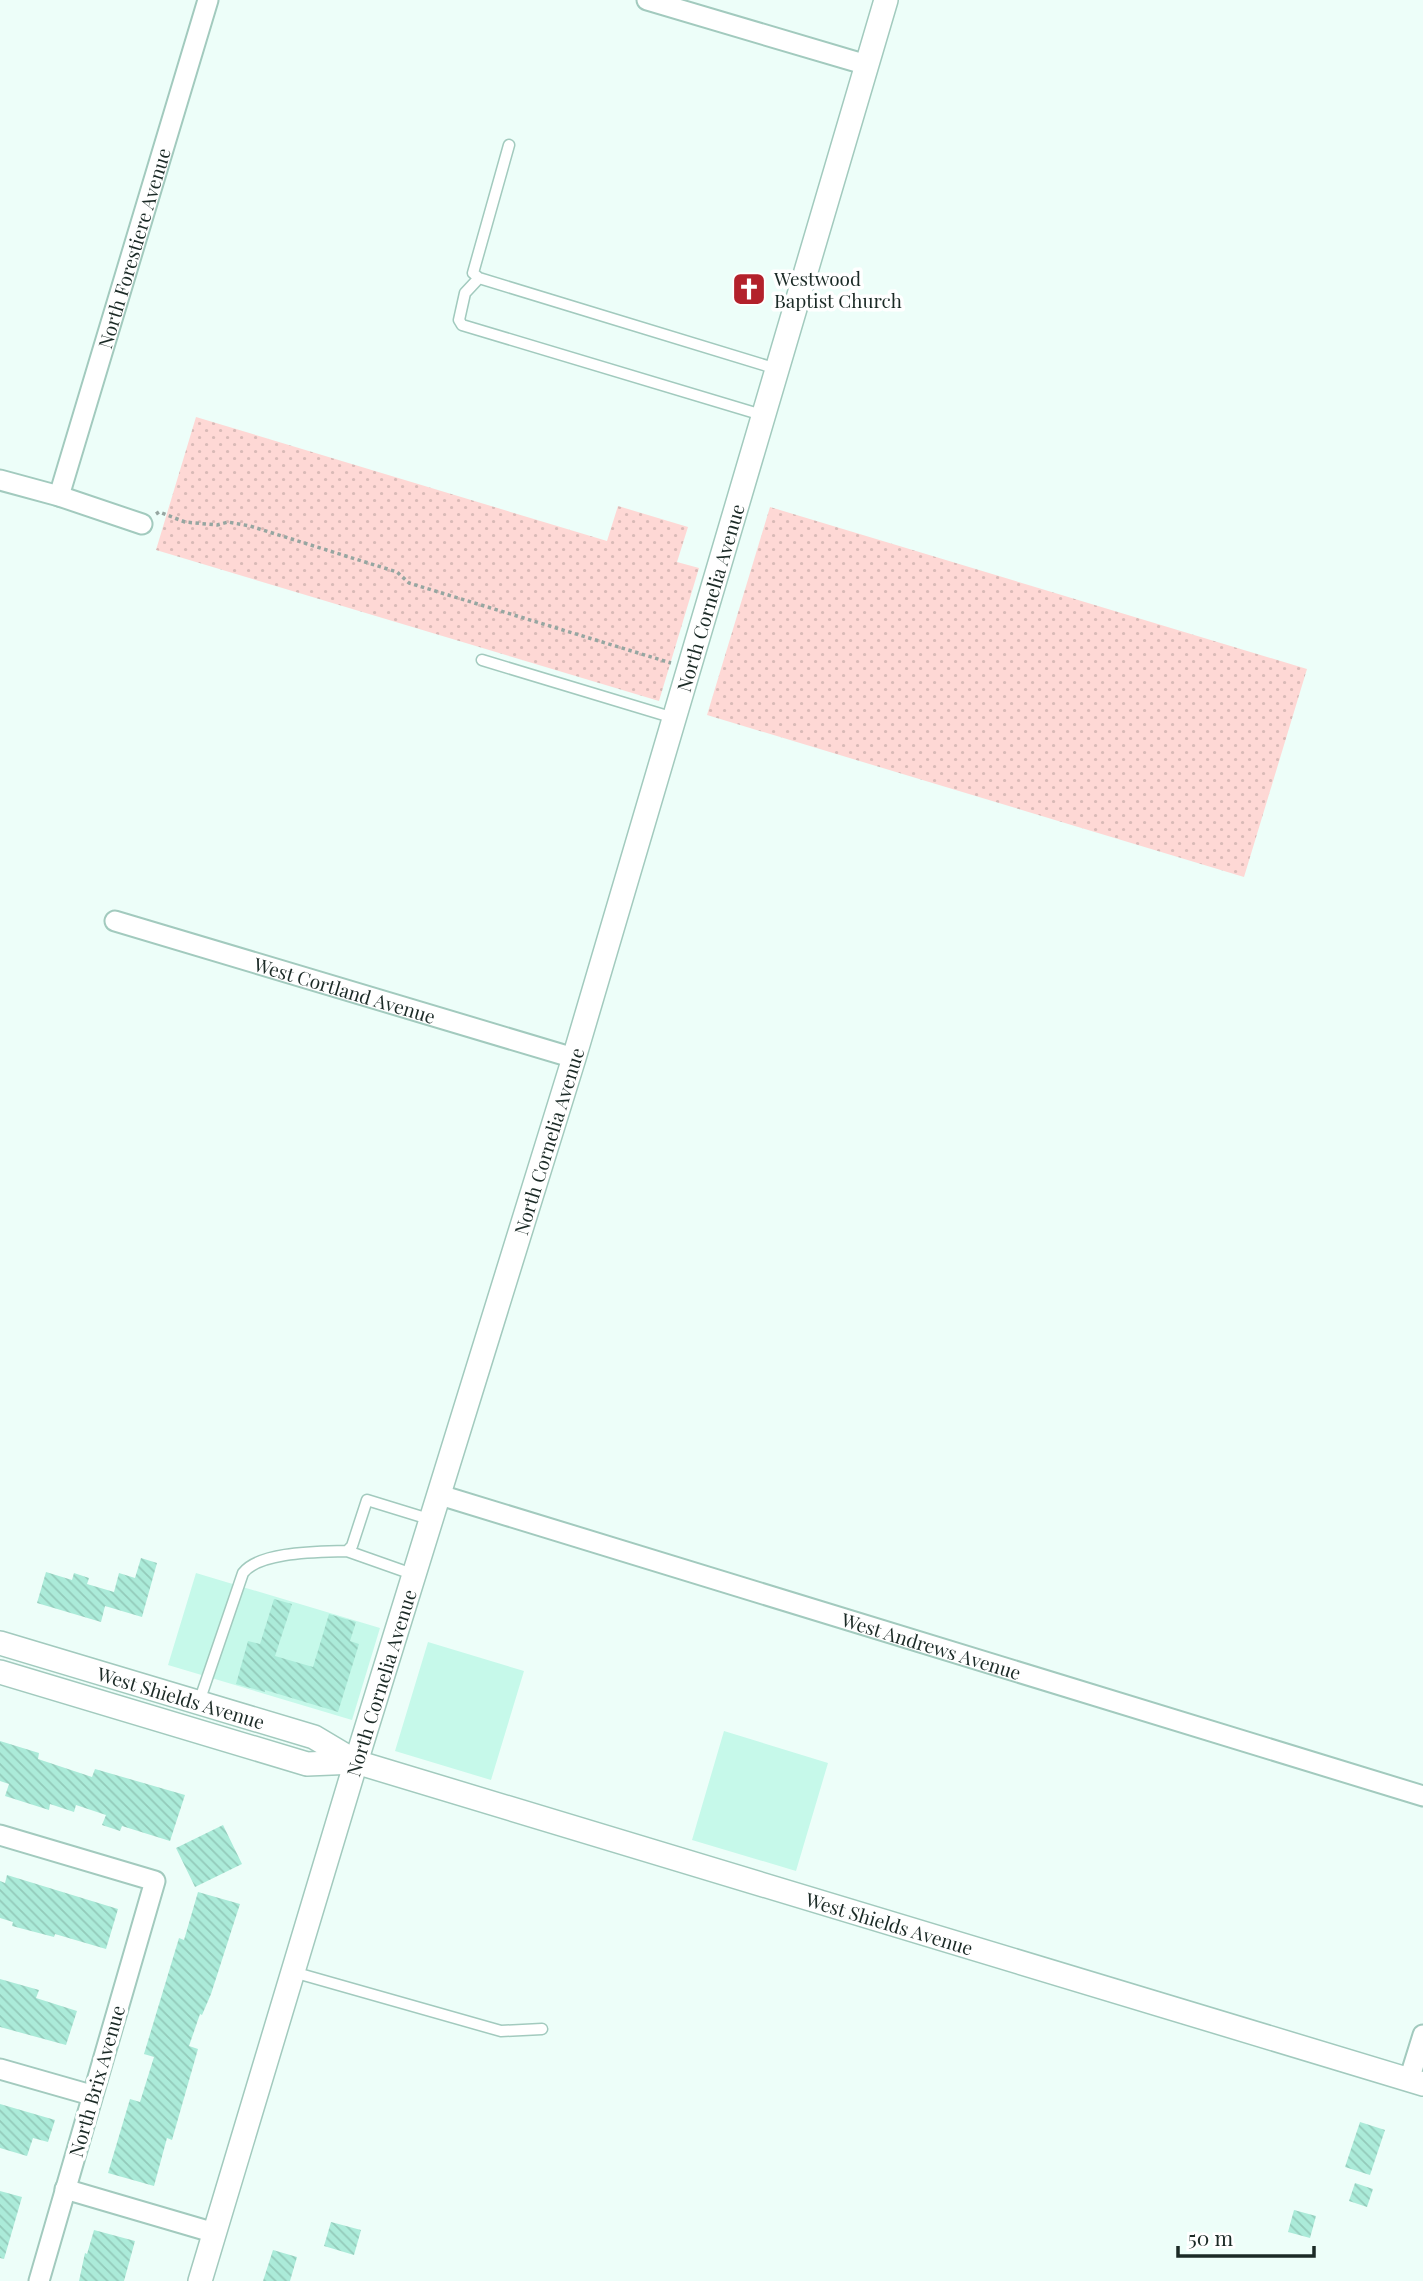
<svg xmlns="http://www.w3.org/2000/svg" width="1423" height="2281" viewBox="0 0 1423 2281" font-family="'Playfair Display',serif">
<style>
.built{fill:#c6f9ea}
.grass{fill:url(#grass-dots)}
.building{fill:url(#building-back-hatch)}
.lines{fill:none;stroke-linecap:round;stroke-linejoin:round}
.service-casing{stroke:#a2cabe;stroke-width:13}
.minor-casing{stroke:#a2cabe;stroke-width:23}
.tertiary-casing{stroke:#a2cabe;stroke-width:26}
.path{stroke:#96a6a1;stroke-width:3.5;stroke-dasharray:3.5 3.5;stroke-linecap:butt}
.service{stroke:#fff;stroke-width:10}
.minor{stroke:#fff;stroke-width:19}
.tertiary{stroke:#fff;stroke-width:23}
.labels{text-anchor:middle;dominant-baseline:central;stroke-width:7;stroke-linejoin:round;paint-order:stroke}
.street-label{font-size:19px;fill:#1b2a26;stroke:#fff}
.poi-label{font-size:19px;fill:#1b2a26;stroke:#fff;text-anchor:start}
</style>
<defs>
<pattern id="grass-dots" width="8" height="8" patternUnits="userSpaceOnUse" patternTransform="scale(1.75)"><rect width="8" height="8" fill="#fed8d5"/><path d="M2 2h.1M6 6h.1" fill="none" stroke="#d9bab7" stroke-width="1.8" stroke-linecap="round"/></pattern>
<pattern id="building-back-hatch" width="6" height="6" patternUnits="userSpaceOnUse" patternTransform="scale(1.75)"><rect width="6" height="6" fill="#abebd9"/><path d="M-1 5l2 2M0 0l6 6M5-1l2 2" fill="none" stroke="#93caba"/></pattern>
</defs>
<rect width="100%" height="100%" fill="#edfef9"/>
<path class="built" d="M196,1573l184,55 -28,92 -184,-55z
M428,1642l96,29 -33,109 -96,-29z
M724,1731l104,32 -32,108 -104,-31z"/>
<path class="grass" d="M196,417l411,124 11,-35 70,21 -11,35 22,6 -40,133 -503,-151z
M770,507l537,162 -63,208 -537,-162z"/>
<path class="building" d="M141,1558l16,5 -15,54 -37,-11 -4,16 -64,-19 9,-31 26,8 2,-7 15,5 -2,6 27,8 5,-19 16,5z
M274,1599l18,5 -17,52 38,11 16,-53 27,8 -6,19 9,3 -21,68 -73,-22v2l-29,-8 12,-43 12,3z
M0,1741l39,12 -1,6 54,18 3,-8 90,26 -15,46 -48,-15 -2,5 -18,-6 4,-10 -30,-10 -2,7 -24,-8 -1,6 -44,-14 4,-12 -9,-3z
M223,1825l19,39 -47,23 -19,-39z
M7,1875l111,34 -12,40 -51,-15 -1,3 -42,-11 1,-4 -13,-4v-37l5,2z
M198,1892l42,12 -29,90 -9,21 -2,-1 -11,32 9,3 -26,91 -5,-2 -13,48 -46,-13 22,-74 10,3 14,-45 -10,-3 35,-116 5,2z
M0,1979l39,11 -3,8 41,13 -11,34 -66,-18z
M0,2104l55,16 -7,22 -15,-4 -6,18 -27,-8z
M1360,2122l25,8 -15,45 -25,-8z
M1355,2183l18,6 -6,18 -18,-6z
M0,2191l22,6 -18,62 -4,-1z
M1294,2210l22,6 -6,22 -22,-6z
M331,2222l30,8 -7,25 -30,-9z
M94,2230l41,11 -11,40h-45l6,-28 2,1z
M273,2250l24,7 -7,24h-27z"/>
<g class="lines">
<g class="service-casing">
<path id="service" d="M509,145l-36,128 6,5 298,91
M479,278l-14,15 -6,27 3,5 300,90
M482,660l192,58
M347,1551l68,24
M199,1702l44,-129c17,-22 77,-21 104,-22l5,-5 15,-46 65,20
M293,1972l208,59 41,-2"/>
</g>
<g class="minor-casing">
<g id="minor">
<path d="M647,0l220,65"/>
<path d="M0,480l59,16 83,28"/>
<path id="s1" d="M59,496l149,-496"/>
<path id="s2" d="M115,921l459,137"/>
<path id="s3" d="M440,1495l983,301"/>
<path d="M0,1835l155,46 -116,400"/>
<path d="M0,2069l91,26"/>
<path d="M1409,2080l14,-45"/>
<path d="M65,2189l150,44"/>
</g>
</g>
<g class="tertiary-casing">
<g id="tertiary">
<path id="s4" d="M0,1643l314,94 42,25 1067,322"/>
<path d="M0,1672l307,92 49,-2"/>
<path id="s5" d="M200,2281l156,-519 218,-704 312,-1058"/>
</g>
</g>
<path class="path" d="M156,514l3,-2 26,10 32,3 11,-3 22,4 147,46 12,11 262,80"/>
<use href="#service" class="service"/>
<use href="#minor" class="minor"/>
<use href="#tertiary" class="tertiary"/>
</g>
<defs>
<g id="church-square" transform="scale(1.75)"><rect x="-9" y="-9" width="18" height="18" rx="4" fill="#b3212b" stroke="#fff"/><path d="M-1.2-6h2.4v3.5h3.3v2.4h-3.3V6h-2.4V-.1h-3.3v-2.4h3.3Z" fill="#fff"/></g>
</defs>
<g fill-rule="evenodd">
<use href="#church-square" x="749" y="289"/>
</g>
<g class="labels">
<g class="street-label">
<text stroke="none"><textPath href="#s1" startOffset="259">North Forestiere Avenue</textPath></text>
<text stroke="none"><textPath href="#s5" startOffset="1759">North Cornelia Avenue</textPath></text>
<text stroke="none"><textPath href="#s2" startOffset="240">West Cortland Avenue</textPath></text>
<text stroke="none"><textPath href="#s5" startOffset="1192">North Cornelia Avenue</textPath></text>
<text stroke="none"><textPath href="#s3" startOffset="514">West Andrews Avenue</textPath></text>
<text stroke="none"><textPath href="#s5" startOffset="625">North Cornelia Avenue</textPath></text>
<text stroke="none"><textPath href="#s4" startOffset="189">West Shields Avenue</textPath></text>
<text stroke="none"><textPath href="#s4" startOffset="934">West Shields Avenue</textPath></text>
<text transform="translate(96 2081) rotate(-74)">North Brix Avenue</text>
</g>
<g class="poi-label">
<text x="774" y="278">Westwood<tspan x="774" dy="22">Baptist Church</tspan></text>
</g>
</g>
<path d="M1178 2246v10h136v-10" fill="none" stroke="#1b2a26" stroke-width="3.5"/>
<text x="1188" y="2246" font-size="21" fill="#1b2a26" stroke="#ffffff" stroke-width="5" paint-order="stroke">50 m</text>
</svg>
